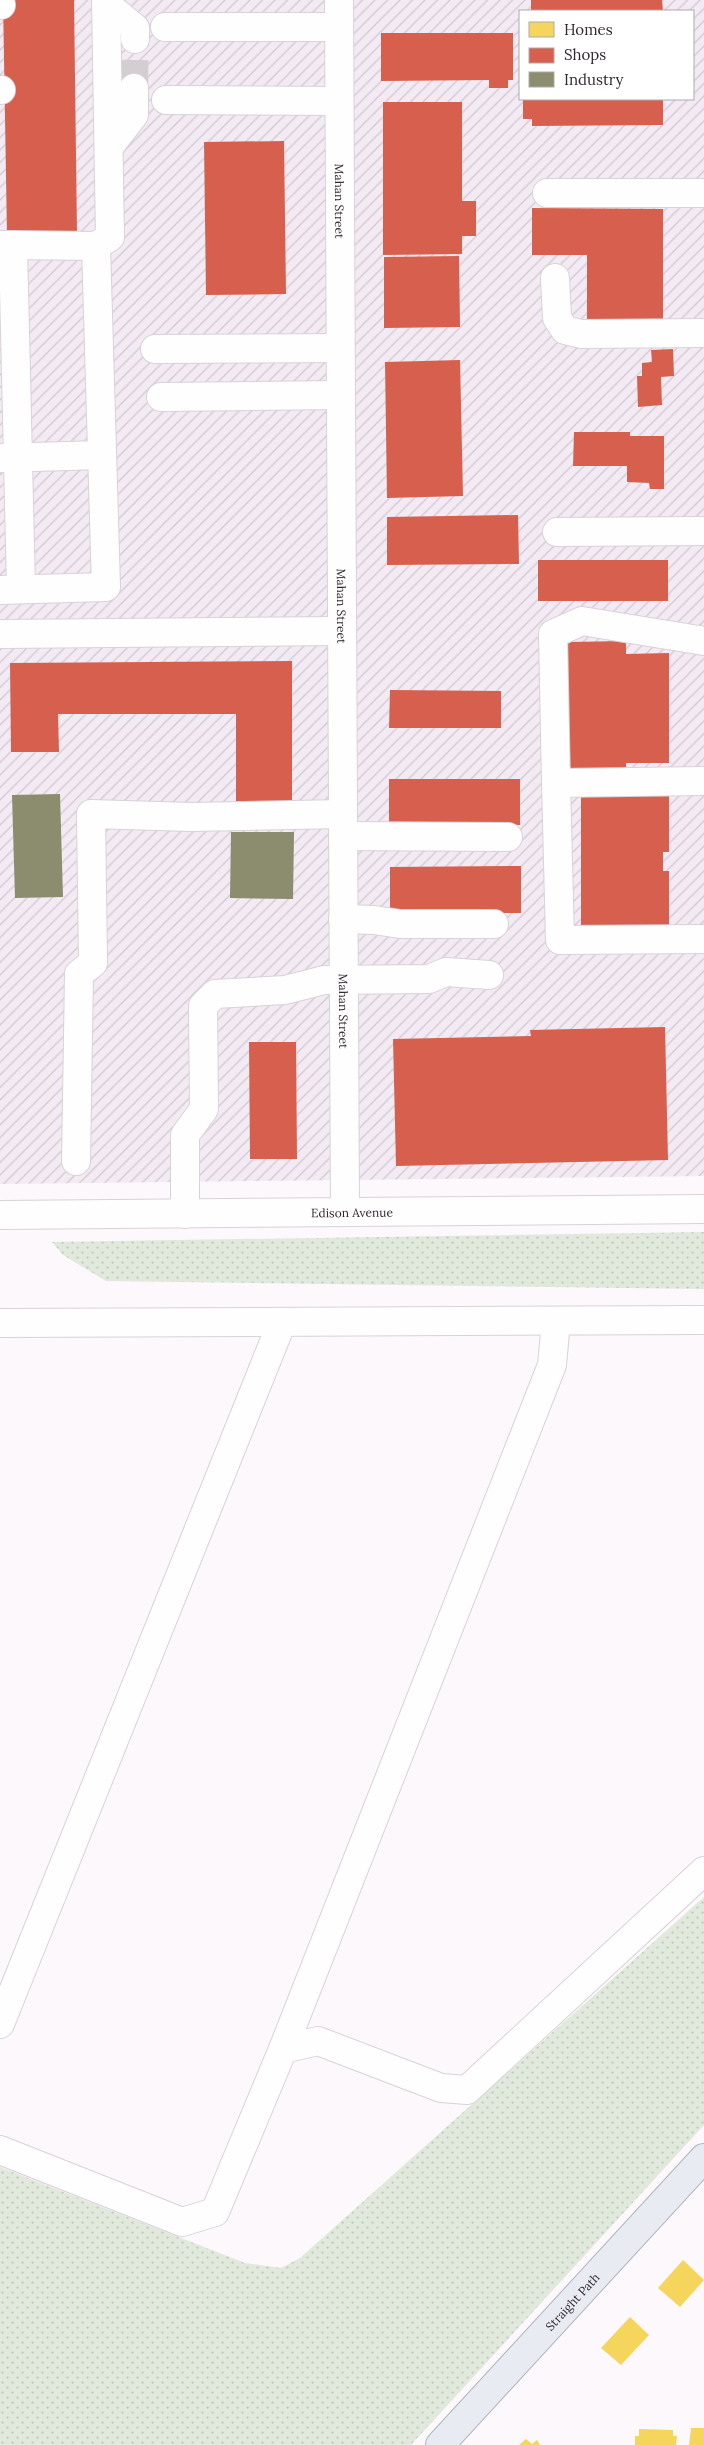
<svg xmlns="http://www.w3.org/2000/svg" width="704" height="2445" viewBox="0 0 704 2445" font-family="Lora,serif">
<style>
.industrial{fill:url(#industrial-furrows);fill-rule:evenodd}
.grass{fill:url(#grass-dots)}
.homes{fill:#f6d55c}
.shops{fill:#d6604d}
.industry{fill:#8c8c6e}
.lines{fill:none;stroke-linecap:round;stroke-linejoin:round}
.minor-tunnel{stroke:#d4ced3;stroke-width:28;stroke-dasharray:28 14;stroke-linecap:butt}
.minor-casing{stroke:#d9d2d8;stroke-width:30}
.major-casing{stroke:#aeb4c0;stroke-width:30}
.minor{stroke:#fffefe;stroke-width:28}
.major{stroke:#e8ecf2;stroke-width:28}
.labels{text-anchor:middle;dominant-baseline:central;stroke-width:5;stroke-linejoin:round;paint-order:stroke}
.street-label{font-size:12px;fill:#322732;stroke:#fff}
</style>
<defs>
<pattern id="industrial-furrows" width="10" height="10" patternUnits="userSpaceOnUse" patternTransform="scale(1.25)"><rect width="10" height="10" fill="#f3eaf3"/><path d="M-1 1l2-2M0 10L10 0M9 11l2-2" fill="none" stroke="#d1c9d1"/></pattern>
<pattern id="grass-dots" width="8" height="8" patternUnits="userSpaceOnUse" patternTransform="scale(1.25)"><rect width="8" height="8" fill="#e0e9dc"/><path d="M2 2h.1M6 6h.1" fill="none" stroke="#c1c8bd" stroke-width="1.8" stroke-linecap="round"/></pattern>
</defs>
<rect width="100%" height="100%" fill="#fcf8fb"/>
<path class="industrial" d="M0,0h704v1176l-704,8zM520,11h173v88h-173z"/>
<path class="grass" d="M704,1232v57l-598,-8 -43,-26 -11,-13z
M704,1897v228l-293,320h-411v-278l245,96 36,5 19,-10z"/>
<path class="homes" d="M683,2260l21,20 -24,27 -22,-19z
M630,2317l19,18 -28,30 -20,-17z
M691,2428h13v17h-15z
M639,2429l34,1v6h4l-1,9h-41v-9h4z
M526,2439l6,5 5,-4 3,5h-21z"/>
<path class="shops" d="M3,0h71l3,234 -70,1z
M531,0h131l1,11h-132z
M381,33h132v47h-5v8h-19v-8l-108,1z
M523,99h140v26l-131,1v-7h-9z
M383,102h79v99h14v35h-14v18l-79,1z
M284,141l2,153 -80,1 -2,-153z
M532,208l131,1v115h-76v-69h-55z
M459,256l1,71 -76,1v-71z
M673,349l1,27 -13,1 1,28 -24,2 -1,-31h5v-13l10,-1 -1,-12z
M460,360l3,136 -76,2 -2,-136z
M574,432h56v4h34v53h-14l-1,-6 -22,-1v-16h-54z
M518,515l1,49 -132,1v-48z
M538,560h130v41h-130z
M626,641v13l43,-1v110h-43v12l-58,1v-134z
M292,661v140h-56v-87h-178l1,38h-48l-1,-89z
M390,690l111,1v37h-112z
M389,779h131v46h-131z
M581,794l88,1v57h-6v19h6v63h-88z
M521,866v47l-131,1v-47z
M665,1027l3,133 -272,6 -3,-127 138,-3 -1,-6z
M249,1042h47l1,117h-47z"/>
<path class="industry" d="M60,794l3,103 -48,1 -3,-103z
M231,832h63l-1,67 -63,-1z"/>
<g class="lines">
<path class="minor-tunnel" d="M134,88l1,-49"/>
<g class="minor-casing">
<g id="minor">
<path id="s1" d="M339,0l6,1212"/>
<path d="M106,4l29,24v11"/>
<path d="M0,5h1"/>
<path d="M165,27h174"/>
<path d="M0,90h1"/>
<path d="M166,100l173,1"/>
<path d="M109,147l25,-32v-27"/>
<path d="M547,193h157"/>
<path d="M0,245h13l8,344"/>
<path d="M13,245l83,1 14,-9 -4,-237"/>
<path d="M555,278l2,40 8,12 16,4 123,-1"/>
<path d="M155,349l185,-1"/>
<path d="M161,397l179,-2"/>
<path d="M0,458l102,-3"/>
<path d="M557,532l147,-1"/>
<path d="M0,590l106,-3 -10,-341"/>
<path d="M0,634l341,-3"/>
<path d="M704,641l-122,-20 -29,13 3,149 148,-2"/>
<path d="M556,783l4,157 144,-1"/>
<path d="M343,836l165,1"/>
<path d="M343,919l31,1 26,4h94"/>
<path d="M76,1161l3,-187 14,-11 -2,-149 100,3 152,-3"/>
<path d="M185,1214v-79l19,-26 -1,-103 12,-12 70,-4 39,-10 105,-1 17,-7 43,3"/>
<path id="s2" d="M0,1215l704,-6"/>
<path d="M0,1323l704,-3"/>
<path d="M0,2024l282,-702"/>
<path d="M283,2049l269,-684 4,-44"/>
<path d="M0,2150l182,72 33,-10 68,-163 35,-8 123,47 26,2 237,-219"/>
</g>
</g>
<g class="major-casing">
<g id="major">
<path id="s3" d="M440,2445l264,-287"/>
</g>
</g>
<use href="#minor" class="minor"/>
<use href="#major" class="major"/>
</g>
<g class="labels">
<g class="street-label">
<text stroke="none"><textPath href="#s1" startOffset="201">Mahan Street</textPath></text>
<text stroke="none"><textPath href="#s1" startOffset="606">Mahan Street</textPath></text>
<text stroke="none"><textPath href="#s1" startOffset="1011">Mahan Street</textPath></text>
<text stroke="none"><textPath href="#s2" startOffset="352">Edison Avenue</textPath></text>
<text stroke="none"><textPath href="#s3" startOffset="195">Straight Path</textPath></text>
</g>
</g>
<rect x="519" y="10" width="175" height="90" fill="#ffffff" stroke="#ada9ad"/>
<rect x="529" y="22" width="25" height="15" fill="#f6d55c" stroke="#ada9ad"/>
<text x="564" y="35" font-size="15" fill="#322732">Homes</text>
<rect x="529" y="48" width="25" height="15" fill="#d6604d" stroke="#ada9ad"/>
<text x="564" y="60" font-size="15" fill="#322732">Shops</text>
<rect x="529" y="72" width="25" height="15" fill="#8c8c6e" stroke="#ada9ad"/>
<text x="564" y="85" font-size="15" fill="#322732">Industry</text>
</svg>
